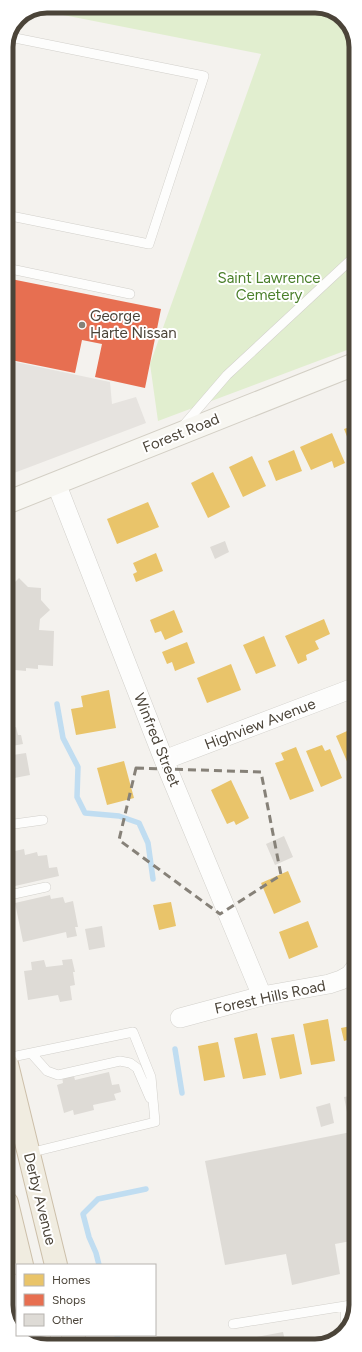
<svg xmlns="http://www.w3.org/2000/svg" width="362" height="1352" viewBox="0 0 362 1352" font-family="Figtree,sans-serif">
<style>
.green{fill:#e1eecf}
.parking{fill:#e6e3df}
.homes{fill:#e9c46a}
.shops{fill:#e76f51}
.lines{fill:none;stroke-linecap:round;stroke-linejoin:round}
.stream{stroke:#c0ddf1;stroke-width:5.5}
.building{fill:#dedbd6}
.service-casing{stroke:#d2d0cb;stroke-width:10}
.minor-casing{stroke:#d2d0cb;stroke-width:20}
.secondary-casing{stroke:#d3cfc5;stroke-width:24}
.trunk-casing{stroke:#ccbfa9;stroke-width:24}
.service{stroke:#fdfdfc;stroke-width:9}
.minor{stroke:#fdfdfc;stroke-width:19}
.secondary{stroke:#f7f6f1;stroke-width:22}
.trunk{stroke:#f0ece0;stroke-width:22}
.marked{fill:none;stroke:#868178;stroke-width:3;stroke-dasharray:8 5;stroke-linejoin:round}
.poi-dot{fill:#868178;stroke:#fff;stroke-width:1.5}
.labels{text-anchor:middle;dominant-baseline:central;stroke-width:4;stroke-linejoin:round;paint-order:stroke}
.park-label{font-size:15px;fill:#4a7f2a;stroke:#fff}
.poi-label{font-size:15px;fill:#4b4439;stroke:#fff;text-anchor:start}
.street-label{font-size:15px;fill:#4b4439;stroke:#fff}
.rim{fill:none;stroke:#4b4439;stroke-width:5}
</style>
<rect width="100%" height="100%" fill="#f4f2ee"/>
<path class="green" d="M47,6h273l22,10 13,22v309l-197,74 -8,-57 111,-310 -223,-44z"/>
<path class="parking" d="M6,360l104,22 2,22 24,-7 10,26 -140,53z"/>
<path class="homes" d="M355,425v29h-1l-10,-25z
M332,433l13,30 -11,5 -2,-7 -21,9 -11,-23z
M294,450l8,21 -26,10 -8,-20z
M252,456l14,30 -23,11 -14,-30z
M213,472l17,35 -22,11 -17,-35z
M148,502l11,25 -42,17 -10,-25z
M156,553l7,18 -27,11 -3,-8 4,-2 -4,-9z
M356,609v19h-1l-6,-16z
M174,610l9,22 -18,8 -4,-9 -6,2 -5,-13z
M324,619l6,15 -15,7 4,8 -13,6 1,5 -9,4 -13,-28z
M264,636l12,30 -20,8 -13,-29z
M187,642l8,21 -20,8 -3,-9 -5,2 -5,-12z
M231,664l10,26 -34,13 -10,-25z
M109,690l7,38 -40,7 -5,-26 12,-2 -2,-11z
M356,727v45l-4,1 -16,-37z
M322,745l3,6 5,-2 12,29 -21,9 -15,-36z
M296,747l18,44 -24,9 -15,-37 9,-3 -3,-7z
M124,761l10,37 -27,7 -10,-37z
M231,780l18,38 -13,7 -2,-4 -7,3 -16,-34z
M288,871l13,31 -27,12 -13,-31z
M171,902l5,24 -17,4 -6,-25z
M308,921l10,26 -29,12 -10,-27z
M328,1019l7,42 -24,4 -8,-41z
M356,1025v35h-1l-4,-21 -7,2 -3,-13z
M257,1033l9,42 -23,4 -9,-41z
M294,1034l8,40 -22,5 -9,-41z
M218,1042l7,35 -21,4 -6,-35z"/>
<path class="shops" d="M6,278l155,31 -16,79 -50,-11 7,-33 -20,-4 -7,33 -69,-14z"/>
<g class="lines">
<path class="stream" d="M57,704l6,34 15,29 -1,30 8,16 34,3 20,7 9,20 5,36
M175,1049l7,44
M99,1265l-3,-12 -7,-16 -6,-23 15,-15 48,-10
M117,1335l2,11"/>
</g>
<path class="building" d="M225,541l4,11 -14,7 -5,-12z
M19,578l9,9 13,1v12l9,10 -10,9 -1,11 15,1 -1,35 -15,-1v4l-12,-1v3l-11,-1v3h-7v2h-2v-41l8,1 -4,-5h-4v-44h5z
M11,717l2,11 3,-1 2,8h3l2,9 -17,3v-29z
M26,753l4,22 -21,4 1,8h-4v-31z
M284,836l9,21 -18,8 -9,-21z
M24,849l1,6 12,-3 1,4 9,-1 2,13 8,-1 2,9 -44,10 -5,-25 2,-1 -2,-8z
M50,895l1,4 12,-2 2,6 8,-2 5,26h-3l2,9 -10,2 -1,-6 -43,10 -8,-39z
M102,926l3,21 -16,3 -4,-21z
M72,959l3,13h-2l2,13 -5,1 2,14 -12,2 -2,-7 -30,5 -4,-29 8,-1 -1,-8 13,-2 2,7 17,-2 -1,-5z
M109,1072l3,13 7,-1 2,8 -7,2 2,6 -23,5 1,5 -20,5 -1,-5 -9,3 -7,-28 6,-2 -1,-7 11,-3 2,7z
M356,1095v25l-7,2 -5,-25z
M330,1103l4,20 -13,4 -5,-20z
M356,1131v109l-21,4 5,30 -48,11 -6,-31 -61,11 -20,-104z
M283,1332l3,13h-55l-1,-3z
M308,1342v3h-13z"/>
<g class="lines">
<g class="service-casing">
<path id="service" d="M6,215l143,29 55,-168 -194,-39
M6,268l124,26
M183,426l44,-51 128,-119
M7,825l36,-5
M7,882l1,6 6,6 32,-7
M31,1053l16,18 11,4 62,-14 10,2 7,5 13,30
M7,1058l126,-26 18,45 4,45 -126,31
M345,1306l11,-2
M233,1324l112,-18 1,25"/>
</g>
<g class="minor-casing">
<path id="minor" d="M56,483l108,277 98,236
M164,760l192,-73
M180,1018l82,-22 67,-12 12,-4 9,-5 6,-8"/>
</g>
<g class="secondary-casing">
<path id="secondary" d="M6,503l349,-139"/>
</g>
<g class="trunk-casing">
<path id="trunk" d="M7,1064l49,201
M7,1203l15,62
M38,1335l3,10
M73,1335l3,11"/>
</g>
<use href="#service" class="service"/>
<use href="#minor" class="minor"/>
<use href="#secondary" class="secondary"/>
<use href="#trunk" class="trunk"/>
</g>
<path class="marked" d="M136,768l125,4 20,103 -61,39 -101,-74z"/>
<circle class="poi-dot" cx="82" cy="325" r="4"/>
<g class="labels">
<g class="park-label">
<text x="269" y="278">Saint Lawrence<tspan x="269" dy="17">Cemetery</tspan></text>
</g>
<g class="poi-label">
<text x="90" y="316">George<tspan x="90" dy="17">Harte Nissan</tspan></text>
</g>
<g class="street-label">
<text transform="translate(181 433) rotate(-22)">Forest Road</text>
<text transform="translate(260 724) rotate(-21)">Highview Avenue</text>
<text transform="translate(157 740) rotate(68)">Winfred Street</text>
<text transform="translate(270 997) rotate(-12)">Forest Hills Road</text>
<text transform="translate(40 1199) rotate(76)">Derby Avenue</text>
</g>
</g>
<path d="M0 0H362V1352H0ZM47 13H315A34 34 0 0 1 349 47V1305A34 34 0 0 1 315 1339H47A34 34 0 0 1 13 1305V47A34 34 0 0 1 47 13Z" fill="#fff" fill-rule="evenodd"/>
<path class="rim" d="M47 13H315A34 34 0 0 1 349 47V1305A34 34 0 0 1 315 1339H47A34 34 0 0 1 13 1305V47A34 34 0 0 1 47 13Z"/>
<rect x="16" y="1264" width="140" height="72" fill="#ffffff" stroke="#b7b4b0"/>
<rect x="24" y="1274" width="20" height="12" fill="#e9c46a" stroke="#b7b4b0"/>
<text x="52" y="1284" font-size="12" fill="#4b4439">Homes</text>
<rect x="24" y="1294" width="20" height="12" fill="#e76f51" stroke="#b7b4b0"/>
<text x="52" y="1304" font-size="12" fill="#4b4439">Shops</text>
<rect x="24" y="1314" width="20" height="12" fill="#dedbd6" stroke="#b7b4b0"/>
<text x="52" y="1324" font-size="12" fill="#4b4439">Other</text>
</svg>
